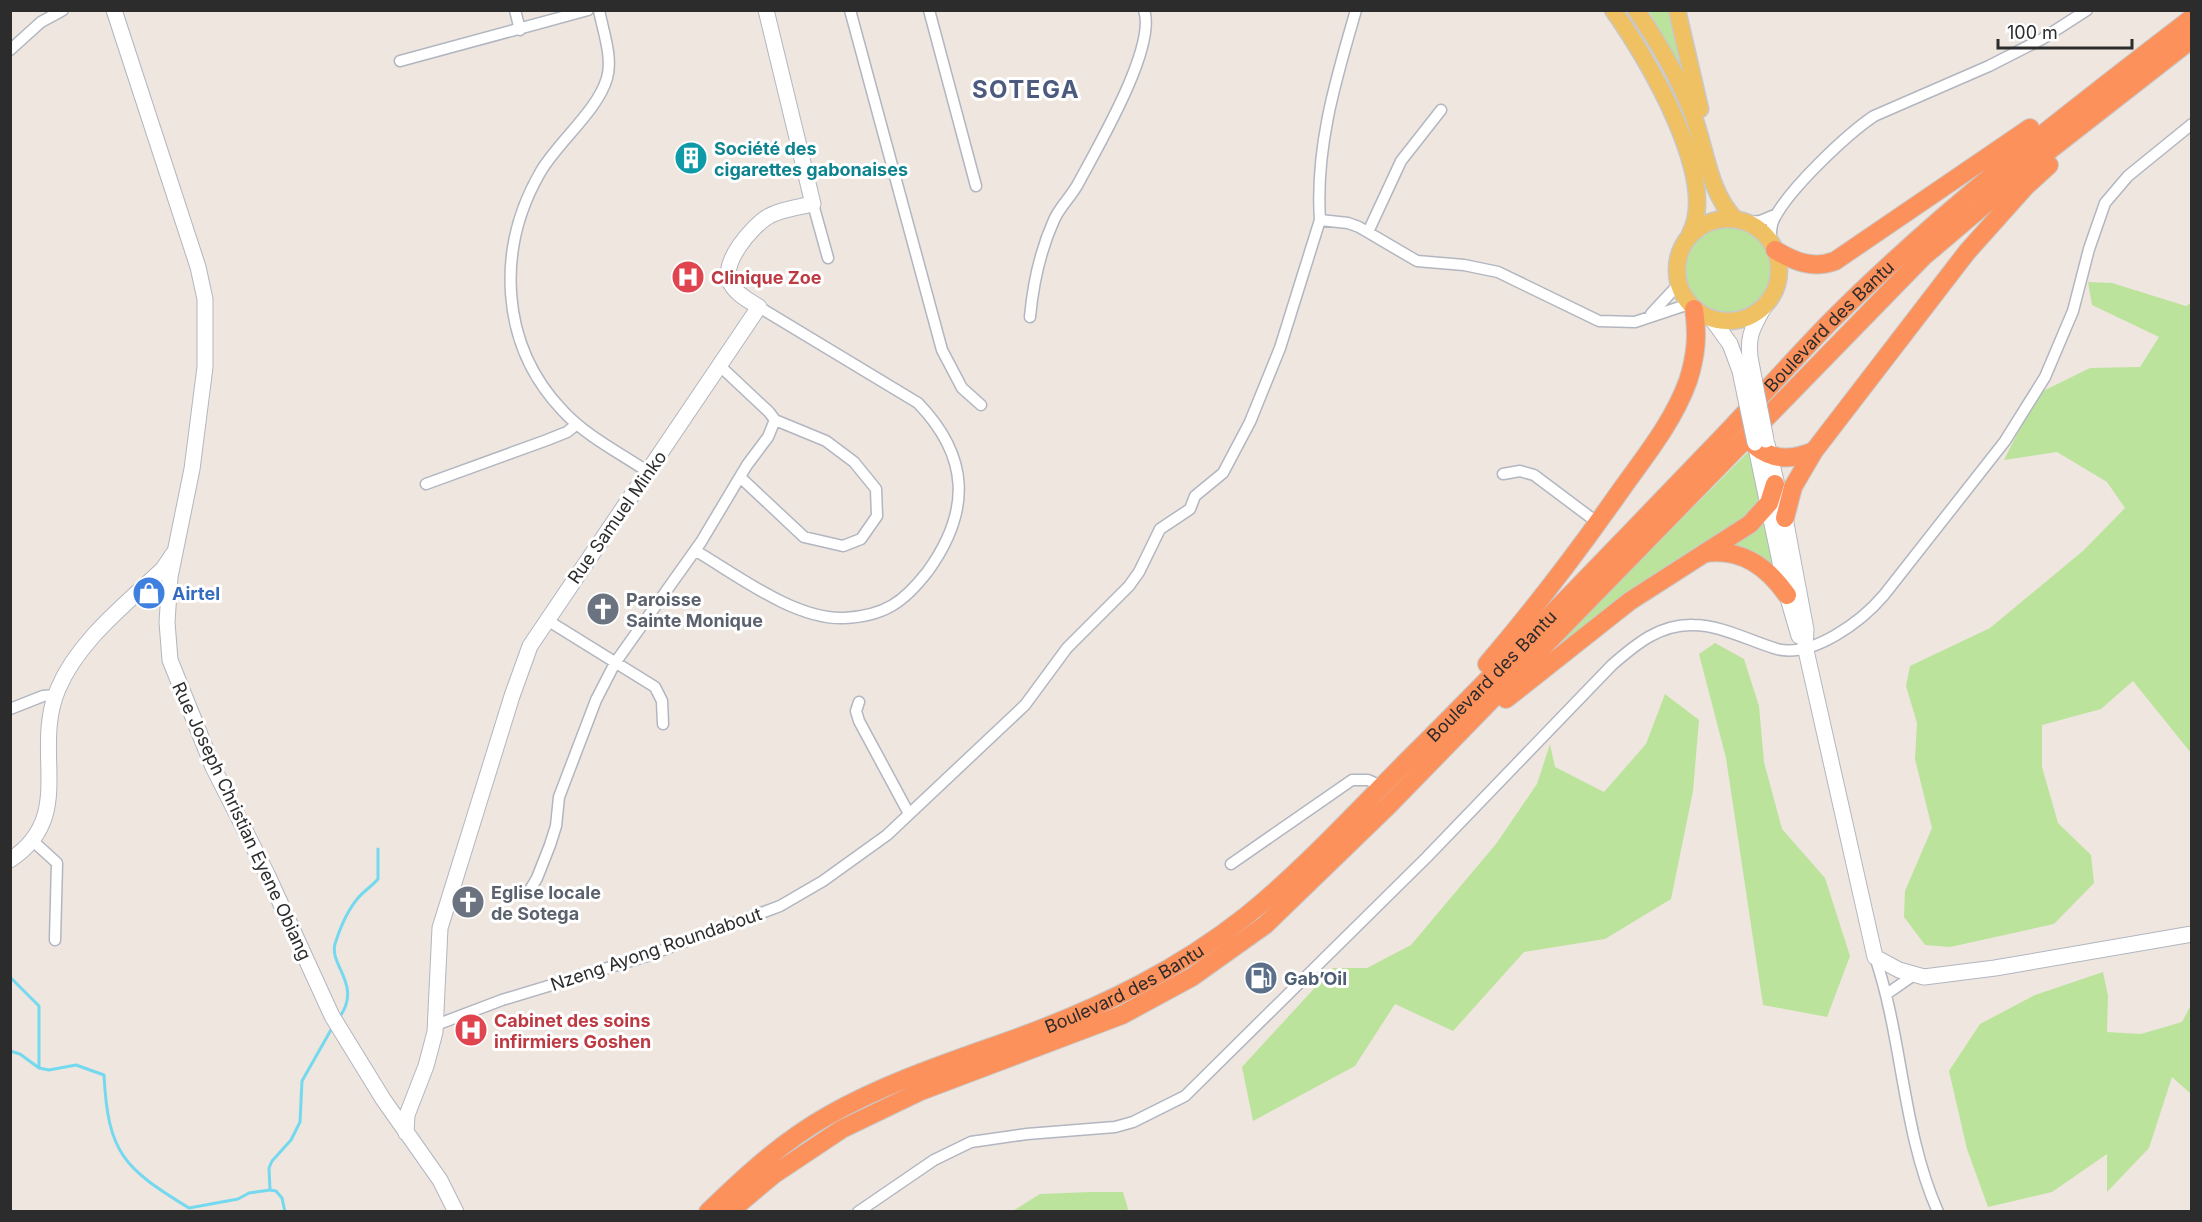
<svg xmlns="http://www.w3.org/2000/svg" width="2202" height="1222" viewBox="0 0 2202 1222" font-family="Inter,sans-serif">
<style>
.green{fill:#bce39c}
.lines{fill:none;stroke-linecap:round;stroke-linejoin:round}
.stream{stroke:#74d9ee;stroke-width:3}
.street-casing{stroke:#b2b6c0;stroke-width:13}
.secondary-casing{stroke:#b2b6c0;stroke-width:17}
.primary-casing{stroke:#c8c8c8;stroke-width:19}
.highway-casing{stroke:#c8c8c8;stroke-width:20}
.street{stroke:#fff;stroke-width:10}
.secondary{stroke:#fff;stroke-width:15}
.primary{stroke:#f0c162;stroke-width:16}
.highway{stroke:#fd915b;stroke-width:18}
.secondary-bridge-casing{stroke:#b2b6c0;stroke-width:17;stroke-linecap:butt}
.secondary-bridge{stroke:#fff;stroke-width:15}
.labels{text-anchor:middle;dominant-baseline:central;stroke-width:6;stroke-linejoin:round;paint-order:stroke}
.culture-label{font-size:18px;font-weight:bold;fill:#0d838f;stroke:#fff;text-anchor:start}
.health-label{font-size:18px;font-weight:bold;fill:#be3a42;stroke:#fff;text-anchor:start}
.street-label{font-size:18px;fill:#2c2c2c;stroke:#fff}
.shop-label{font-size:18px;font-weight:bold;fill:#366cbe;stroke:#fff;text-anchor:start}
.worship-label{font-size:18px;font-weight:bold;fill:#5b616d;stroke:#fff;text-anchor:start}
.service-label{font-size:18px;font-weight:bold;fill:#4e5e75;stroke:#fff;text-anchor:start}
.district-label{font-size:24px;font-weight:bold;letter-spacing:1.5px;fill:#4c5a7d;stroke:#fff}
</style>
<rect width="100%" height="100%" fill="#eee6df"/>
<path class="green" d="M1649,11h23l17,74z
M1683 270a44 44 0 1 1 88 0a44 44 0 1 1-88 0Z
M2088,282l24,1 74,23 5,-3v450l-58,-72 -32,28 -59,16v42l16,56 33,32 3,28 -40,41 -104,23 -25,-2 -21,-28 1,-26 27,-63 -17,-69 2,-36 -11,-37 4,-20 80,-38 94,-78 41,-42 -18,-26 -50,-30 -53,8 33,-66 53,-26 50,-1 19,-30 -67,-32z
M1749,451c6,22 15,40 5,62l-232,166z
M1765,517l13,57 -58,-26z
M1715,643l29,16 15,47 5,56 18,67 43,49 25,78 -23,61 -64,-12 -37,-247 -27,-104z
M1665,694l34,26 -6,71 -22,108 -66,40 -81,13 -71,79 -58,-27 -40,62 -102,55 -11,-54 91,-99h34l44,-23 85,-101 41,-60 13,-40 5,23 49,25 42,-48z
M2103,972l5,24 -1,36 34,2 41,-12 9,-17v89l-19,-17 -23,71 -42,44v-38l-55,38 -64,15 -21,-58 -18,-78 31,-47 55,-29z
M1091,1192h32l5,17 -2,3 -113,-1 27,-17z"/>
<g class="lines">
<path class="stream" d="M10,977l29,29v62l10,2 27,-5 28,10c4,79 20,93 85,133l49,-9 11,-6 21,-3 6,1 6,7 3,14
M339,1018c24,-33 -10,-52 -4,-74 5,-16 12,-33 23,-46 6,-7 14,-12 20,-19v-30
M10,1051l10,3 19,14
M270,1190l-1,-22 3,-7 19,-21 9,-18 2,-41 30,-53"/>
<g class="street-casing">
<path id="street" d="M515,10l5,20
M599,10c4,21 14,48 8,68 -9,32 -48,63 -66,93 -45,77 -42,173 22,240 23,25 57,42 85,61
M850,10l92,340 20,38 19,17
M929,10l47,176
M1356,10c-20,69 -41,137 -36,210l28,3 11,4 58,34 47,4 34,7 101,49 36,1 54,-18
M10,50l31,-28 22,-12
M400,61l188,-51
M813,204l15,54
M1747,222l13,-1 17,-7
M1368,232l33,-71 40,-51
M1771,242c0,-8 -1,-15 3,-23 15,-30 72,-84 100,-103l115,-50 53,-27 45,-29
M1651,314l27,-29
M1030,317c3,-33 10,-66 24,-97 6,-14 18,-24 25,-38 18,-34 78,-135 65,-172
M720,366l49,46 6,8
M1503,474l17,-3 14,4 64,48
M740,477l64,60 39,9 18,-7 16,-23 -1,-27 -22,-27 -28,-21 -51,-21
M426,484l121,-44 20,-8 10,-8
M696,551c41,24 99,69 148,67 41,-2 60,-16 84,-47 43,-60 42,-114 -10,-168l-159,-96
M547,620l108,67 7,14 1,23
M859,702l-3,9 3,10 49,91
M10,709l33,-13 13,-1
M34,842l23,21 -2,77
M1231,864l121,-84h16l13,6
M527,895l10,-17 13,-33 6,-19 3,-29 37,-97 19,-37 86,-121 46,-77 21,-28 7,-17
M1875,957c28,82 27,174 63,255
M1888,993l26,-18
M436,1025l66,-25 145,-44 133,-50 43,-25 64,-46 138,-130 42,-57 62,-62 10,-14 21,-43 30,-20 5,-13 28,-23 27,-51 30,-74 40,-128
M858,1212l76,-52 37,-18 56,-8 88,-7 18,-5 52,-26 241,-238 186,-193c24,-21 48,-41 81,-40 28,0 57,16 84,24 36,9 85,-28 107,-54l121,-154 40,-64 28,-66 16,-62 16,-46 23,-27 64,-52"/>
</g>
<g class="secondary-casing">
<path id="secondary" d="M114,10l84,257 7,32v68l-13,102 -22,108 -3,45 3,38 43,107 55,109 64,140 51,83 57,81 16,32
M1712,319l18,25 10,27
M1752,368c-7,-30 0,-40 15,-66
M1755,443l32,152 12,41
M1767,444l18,74 21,112 -1,16 70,311 24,13 25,7 71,-9 197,-34
M10,860c67,-44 21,-107 48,-171 20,-48 68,-85 105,-120l10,-15
M406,1133l1,-18 19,-49 9,-34 5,-104 72,-232 18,-50 229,-339c-9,-6 -22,-12 -28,-23 -12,-20 21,-58 38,-68 13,-7 30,-9 44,-12l-47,-194"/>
</g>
<g class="primary-casing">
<path id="primary" d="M1613,10c33,46 107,170 77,224
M1636,10c22,32 42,66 56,102 14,36 16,79 43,107
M1677,10l23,99
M1677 270a51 51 0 1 1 102 0a51 51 0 1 1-102 0Z"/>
</g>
<g class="highway-casing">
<g id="highway">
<path d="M1775,250c20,12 38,19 60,11l195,-133"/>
<path d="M1755,446c19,15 37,14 59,5"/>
<path d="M1785,518l8,-31 21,-36 153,-199 59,-66 23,-21"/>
<path d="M1705,553c37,-5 62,14 82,42"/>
<path d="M1487,664c48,-56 92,-114 134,-174 25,-35 52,-68 67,-109 8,-25 10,-46 6,-72"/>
<path d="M1506,699l124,-98 120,-77 19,-21 6,-19"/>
<path id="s1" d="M708,1212c37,-36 76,-72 121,-97 62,-35 130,-56 196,-80 80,-30 154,-66 221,-119 62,-50 117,-112 174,-168 98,-98 194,-198 290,-298 41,-42 79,-86 119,-127 112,-113 237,-208 363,-305"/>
<path d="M729,1212l44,-37 69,-46 79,-38 201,-76 70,-38 73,-52 124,-120 534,-548 119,-101 150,-117"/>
</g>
</g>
<use href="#street" class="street"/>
<use href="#secondary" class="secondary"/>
<use href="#primary" class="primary"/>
<use href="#highway" class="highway"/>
<g class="secondary-bridge-casing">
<path id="secondary-bridge" d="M1752,368l14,72
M1740,371l15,72"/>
</g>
<use href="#secondary-bridge" class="secondary-bridge"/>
</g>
<defs>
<g id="building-disc" transform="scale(1.725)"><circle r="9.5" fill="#0f9aa8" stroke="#fff"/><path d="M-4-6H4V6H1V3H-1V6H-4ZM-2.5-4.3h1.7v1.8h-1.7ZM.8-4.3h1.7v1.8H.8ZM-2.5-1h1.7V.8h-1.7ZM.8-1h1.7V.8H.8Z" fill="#fff"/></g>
<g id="hospital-disc" transform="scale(1.725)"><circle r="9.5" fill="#e0444e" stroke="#fff"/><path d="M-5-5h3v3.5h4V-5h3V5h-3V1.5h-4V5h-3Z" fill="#fff"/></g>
<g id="shop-disc" transform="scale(1.725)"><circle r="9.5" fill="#3f7fe0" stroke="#fff"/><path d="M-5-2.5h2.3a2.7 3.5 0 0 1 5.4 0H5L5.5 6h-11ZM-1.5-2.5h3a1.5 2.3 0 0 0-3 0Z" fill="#fff"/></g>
<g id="church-disc" transform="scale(1.725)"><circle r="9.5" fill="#6b7280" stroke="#fff"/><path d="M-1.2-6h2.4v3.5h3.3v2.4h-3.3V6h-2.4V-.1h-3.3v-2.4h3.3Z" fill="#fff"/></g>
<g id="fuel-disc" transform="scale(1.725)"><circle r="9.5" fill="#5c6f8a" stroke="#fff"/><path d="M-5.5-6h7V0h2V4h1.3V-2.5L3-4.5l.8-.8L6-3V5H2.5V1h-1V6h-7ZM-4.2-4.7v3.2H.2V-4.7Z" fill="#fff"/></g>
</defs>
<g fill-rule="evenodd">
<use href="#building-disc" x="691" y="158"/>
<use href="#hospital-disc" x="688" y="277"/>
<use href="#shop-disc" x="149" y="593"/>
<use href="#church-disc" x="603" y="609"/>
<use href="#church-disc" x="468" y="902"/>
<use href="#fuel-disc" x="1261" y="978"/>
<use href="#hospital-disc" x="471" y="1030"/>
</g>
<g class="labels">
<g class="culture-label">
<text x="714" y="148">Société des<tspan x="714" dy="21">cigarettes gabonaises</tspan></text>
</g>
<g class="health-label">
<text x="711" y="277">Clinique Zoe</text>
<text x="494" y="1020">Cabinet des soins<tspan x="494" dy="21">infirmiers Goshen</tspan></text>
</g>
<g class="street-label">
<text stroke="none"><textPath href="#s1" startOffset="1449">Boulevard des Bantu</textPath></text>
<text transform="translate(617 517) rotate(-55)">Rue Samuel Minko</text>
<text stroke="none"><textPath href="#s1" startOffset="963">Boulevard des Bantu</textPath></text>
<text transform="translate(242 821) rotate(65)">Rue Joseph Christian Eyene Obiang</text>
<text transform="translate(656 949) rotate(-19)">Nzeng Ayong Roundabout</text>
<text stroke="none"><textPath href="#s1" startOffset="477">Boulevard des Bantu</textPath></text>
</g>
<g class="shop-label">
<text x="172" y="593">Airtel</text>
</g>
<g class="worship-label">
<text x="626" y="599">Paroisse<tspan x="626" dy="21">Sainte Monique</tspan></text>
<text x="491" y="892">Eglise locale<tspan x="491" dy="21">de Sotega</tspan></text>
</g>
<g class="service-label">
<text x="1284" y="978">Gab’Oil</text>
</g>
<g class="district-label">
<text x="1026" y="89">SOTEGA</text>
</g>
</g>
<rect width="2202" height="1222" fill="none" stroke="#2c2c2c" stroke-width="24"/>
<path d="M1998 39v9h134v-9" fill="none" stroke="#2c2c2c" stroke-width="3"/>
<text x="2007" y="39" font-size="18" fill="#2c2c2c" stroke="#ffffff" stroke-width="4.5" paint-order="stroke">100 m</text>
</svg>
